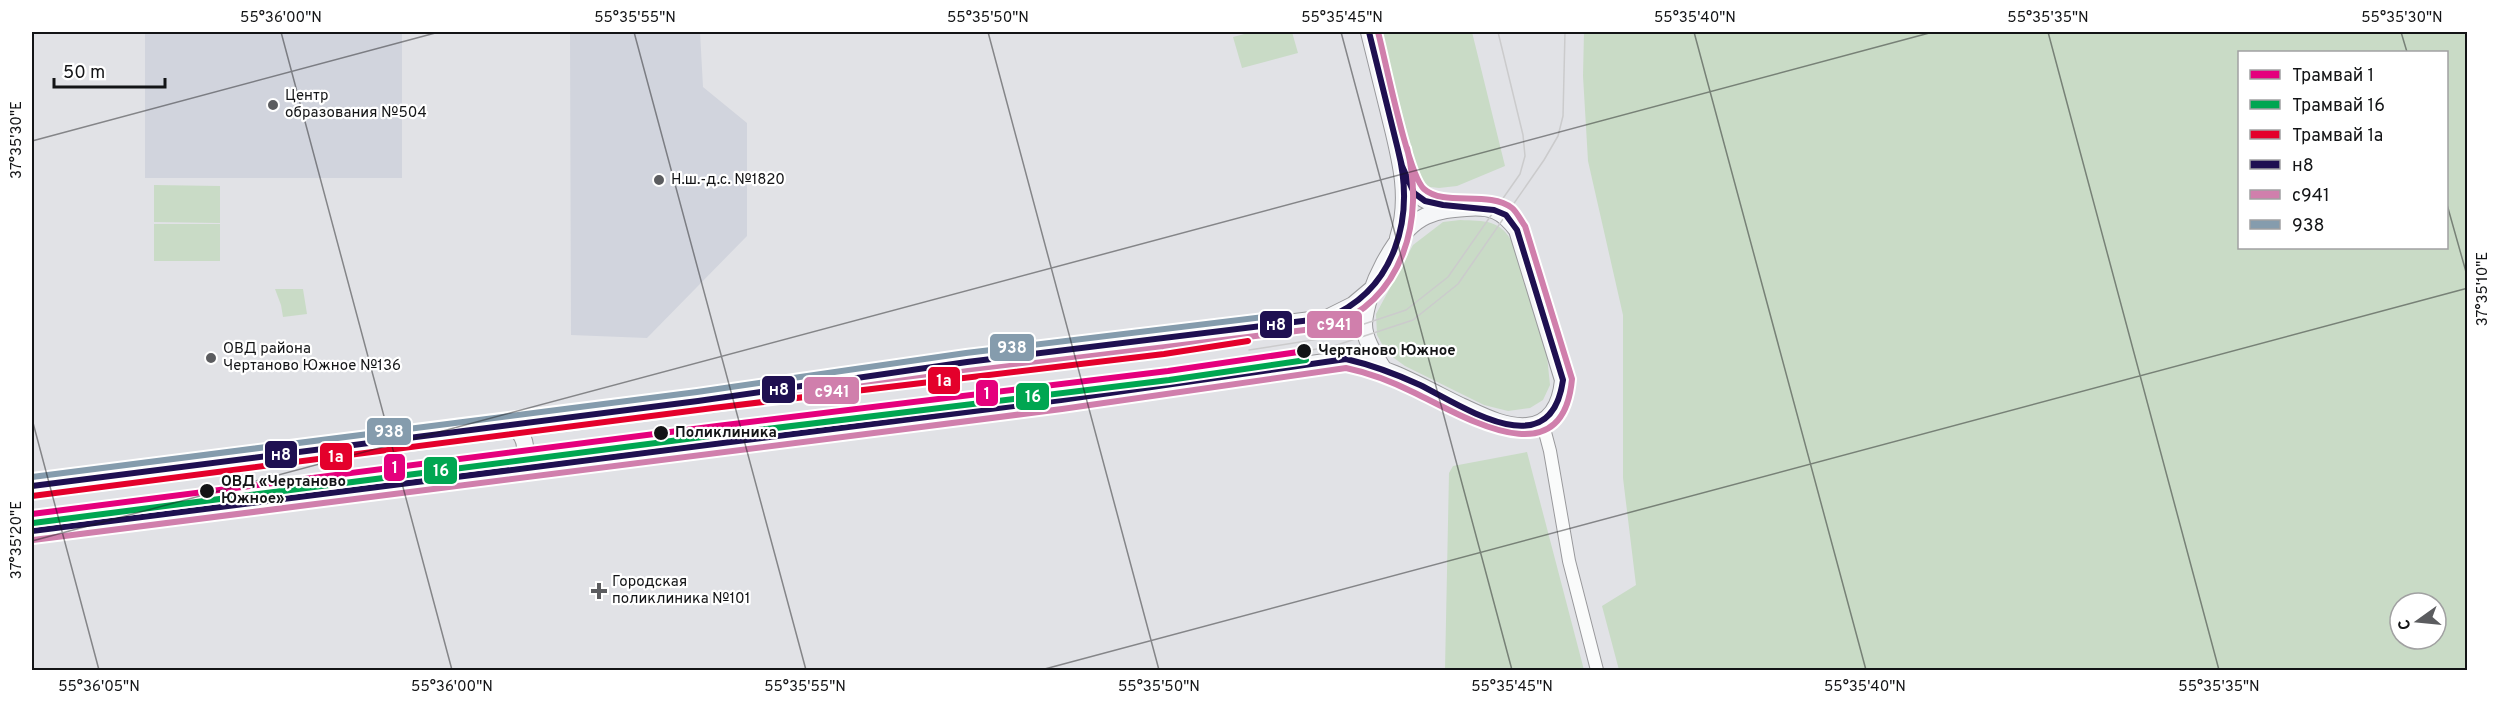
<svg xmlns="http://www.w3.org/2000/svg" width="2499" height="702" viewBox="0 0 2499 702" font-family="Overpass,sans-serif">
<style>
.built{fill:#d1d4dd}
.green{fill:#c9dbc6;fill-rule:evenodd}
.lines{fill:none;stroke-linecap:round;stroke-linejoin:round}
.minor-casing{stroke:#99999c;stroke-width:14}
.secondary-casing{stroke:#99999c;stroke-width:18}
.minor{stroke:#fafbfb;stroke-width:12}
.secondary{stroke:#f5f6f8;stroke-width:16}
.tram{stroke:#cbcbcc;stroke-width:1.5}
.bus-1-casing{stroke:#fff;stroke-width:10}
.bus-2-casing{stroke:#fff;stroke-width:10}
.bus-3-casing{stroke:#fff;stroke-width:10}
.bus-1{stroke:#1f1051;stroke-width:6}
.bus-2{stroke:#d07fac;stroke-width:6}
.bus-3{stroke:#859cad;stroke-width:6}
.tram-1-casing{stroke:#fff;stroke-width:10}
.tram-2-casing{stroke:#fff;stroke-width:10}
.tram-3-casing{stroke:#fff;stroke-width:10}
.tram-1{stroke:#e5007d;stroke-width:6}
.tram-2{stroke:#00a651;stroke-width:6}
.tram-3{stroke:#e4002b;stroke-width:6}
.ticks{fill:none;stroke:#131416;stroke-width:1.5;stroke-opacity:0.45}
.poi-dot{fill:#5b5c5f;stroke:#fff;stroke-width:2}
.stop-dot{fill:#131416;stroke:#fff;stroke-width:2}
.labels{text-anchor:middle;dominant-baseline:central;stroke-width:4.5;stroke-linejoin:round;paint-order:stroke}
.poi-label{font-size:15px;fill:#131416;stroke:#fff;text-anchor:start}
.stop-label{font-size:15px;font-weight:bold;fill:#131416;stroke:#fff;text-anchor:start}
.line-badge{stroke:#fff;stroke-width:2}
.badge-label{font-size:16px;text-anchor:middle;font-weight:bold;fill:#fff}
.neatline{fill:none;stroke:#131416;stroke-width:2}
.ticks-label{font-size:15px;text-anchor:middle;fill:#131416}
</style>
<rect width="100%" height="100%" fill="#e1e2e6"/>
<path class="built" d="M145,32h257v146h-257z
M570,32h130l3,55 44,36v113l-100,102 -76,-3z"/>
<path class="green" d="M1252,32h40l6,21 -56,15 -9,-31z
M1380,32h92l33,134 -48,20 -18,2 -17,-2z
M1584,32h883v638h-848l-17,-64 34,-21 -13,-107v-163l-35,-154 -5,-85zM2240,52h206v196h-206zM2400,603h36v36h-36z
M154,185l66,1v37l-66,-1z
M1460,220c24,1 41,-1 53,24l34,112 3,29 -7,15 -13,8 -22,3 -24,-6 -79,-39 -18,-13 -10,-18 -1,-21 37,-69 30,-23z
M154,224h66v37h-66z
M275,289h28l4,25 -24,3 -2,-12z
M1527,452l57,218h-139l4,-197 4,-7z"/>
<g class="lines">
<g class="minor-casing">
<path id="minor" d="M1542,421l8,30 19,110 28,109"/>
</g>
<g class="secondary-casing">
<path id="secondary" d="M1369,32c7,28 14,56 21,85 10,41 21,80 8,121
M1407,177c10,22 19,27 44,29
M511,469c19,-12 18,-30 1,-44
M32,486l666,-85 269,-39 360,-44 26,-13 19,-16
M32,531l1029,-131 285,-41c41,7 78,29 115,47 20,9 44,22 66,20 26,-2 34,-25 36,-46l-46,-150c-15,-20 -26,-24 -51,-22 -14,1 -27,2 -40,8 -31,14 -60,75 -62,108 0,16 12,33 20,46"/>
</g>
<use href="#minor" class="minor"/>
<use href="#secondary" class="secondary"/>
<path class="tram" d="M1249,350l70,-11 87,-29 42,-33 72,-103 5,-18 -2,-21 -25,-103
M1305,351l29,-5 79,-26 45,-36 86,-124 14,-24 5,-20 2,-84"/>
<g class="bus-1-casing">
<path id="bus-1" d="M32,486l666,-85 269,-39 360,-44c69,-28 88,-101 71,-168
M32,531l1029,-131 285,-41c26,6 50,15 74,26 44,22 131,82 143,-5l-46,-150 -11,-15 -12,-5 -51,-5 -18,-4 -11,-8 -12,-27 -33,-134"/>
</g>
<g class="bus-2-casing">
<path id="bus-2" d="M33,495l666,-85 269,-39 361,-44c75,-28 96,-108 78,-179
M33,540l1029,-131 284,-41c24,5 47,14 69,25 50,24 148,86 157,-14l-47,-153c-4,-5 -8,-14 -13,-18 -23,-18 -68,-1 -88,-19 -16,-14 -39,-131 -46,-157"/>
</g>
<g class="bus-3-casing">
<path id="bus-3" d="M32,477l665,-85 269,-39 314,-38
M32,522l1028,-131 227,-32"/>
</g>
<use href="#bus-1" class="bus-1"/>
<use href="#bus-2" class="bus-2"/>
<use href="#bus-3" class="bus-3"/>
<g class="tram-1-casing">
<path id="tram-1" d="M32,514l685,-88 451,-55 137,-20"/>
</g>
<g class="tram-2-casing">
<path id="tram-2" d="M33,523l685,-88 451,-55 137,-20"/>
</g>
<g class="tram-3-casing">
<path id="tram-3" d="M32,496l681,-88 451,-54 84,-13"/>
</g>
<use href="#tram-1" class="tram-1"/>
<use href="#tram-2" class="tram-2"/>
<use href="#tram-3" class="tram-3"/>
</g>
<path class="ticks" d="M281,32l171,638M634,32l172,638M988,32l171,638M1341,32l171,638M1694,32l172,638M2048,32l171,638M2401,32l6,20M32,141l407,-109M2446,201l22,78M32,419l67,251M32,541l1901,-509M1041,670l1427,-382"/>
<g class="poi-dot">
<circle cx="273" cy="105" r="6"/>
<circle cx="659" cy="180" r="6"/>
<circle cx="211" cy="358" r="6"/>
<path d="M596 582h6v6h6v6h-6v6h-6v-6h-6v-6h6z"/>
</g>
<g class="stop-dot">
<circle cx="1304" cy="351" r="8"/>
<circle cx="661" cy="433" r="8"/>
<circle cx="207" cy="491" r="8"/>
</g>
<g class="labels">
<g class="poi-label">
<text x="285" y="96">Центр<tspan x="285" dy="17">образования №504</tspan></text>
<text x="671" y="180">Н.ш.-д.с. №1820</text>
<text x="223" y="349">ОВД района<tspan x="223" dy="17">Чертаново Южное №136</tspan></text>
<text x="612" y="582">Городская<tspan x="612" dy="17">поликлиника №101</tspan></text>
</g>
<g class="stop-label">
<text x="1318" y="351">Чертаново Южное</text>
<text x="675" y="433">Поликлиника</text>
<text x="221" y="482">ОВД «Чертаново<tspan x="221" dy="17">Южное»</tspan></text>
</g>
</g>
<g class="line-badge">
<rect x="1259" y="310" width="34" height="29" rx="6" fill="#1f1051"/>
<rect x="1306" y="310" width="57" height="29" rx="6" fill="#d07fac"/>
<rect x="989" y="333" width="46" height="29" rx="6" fill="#859cad"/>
<rect x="927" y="366" width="34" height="29" rx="6" fill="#e4002b"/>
<rect x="761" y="375" width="35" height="29" rx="6" fill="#1f1051"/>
<rect x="803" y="376" width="57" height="29" rx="6" fill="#d07fac"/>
<rect x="975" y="379" width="24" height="28" rx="6" fill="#e5007d"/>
<rect x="1015" y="382" width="35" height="29" rx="6" fill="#00a651"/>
<rect x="366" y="417" width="46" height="29" rx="6" fill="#859cad"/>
<rect x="264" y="440" width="34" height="29" rx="6" fill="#1f1051"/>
<rect x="319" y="442" width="34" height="29" rx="6" fill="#e4002b"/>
<rect x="383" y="453" width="23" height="29" rx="6" fill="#e5007d"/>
<rect x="423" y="456" width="35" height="29" rx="6" fill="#00a651"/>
</g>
<g class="badge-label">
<text x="1276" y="330">н8</text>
<text x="1334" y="330">с941</text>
<text x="1012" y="353">938</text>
<text x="944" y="386">1а</text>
<text x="779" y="395">н8</text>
<text x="832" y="397">с941</text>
<text x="987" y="399">1</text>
<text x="1033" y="402">16</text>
<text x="389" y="437">938</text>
<text x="281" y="460">н8</text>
<text x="336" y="462">1а</text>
<text x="395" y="473">1</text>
<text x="441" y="476">16</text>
</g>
<rect width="2499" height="702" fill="none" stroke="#ffffff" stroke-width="66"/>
<rect x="2238" y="51" width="210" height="198" fill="#ffffff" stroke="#a1a1a2" stroke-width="1.5"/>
<rect x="2250" y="70" width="30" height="9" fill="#e5007d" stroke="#a1a1a2" stroke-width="1.5"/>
<text x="2292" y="81" font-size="18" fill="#131416">Трамвай 1</text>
<rect x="2250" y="100" width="30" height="9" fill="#00a651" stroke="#a1a1a2" stroke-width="1.5"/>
<text x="2292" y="111" font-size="18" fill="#131416">Трамвай 16</text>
<rect x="2250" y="130" width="30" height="9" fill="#e4002b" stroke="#a1a1a2" stroke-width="1.5"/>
<text x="2292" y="141" font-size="18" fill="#131416">Трамвай 1а</text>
<rect x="2250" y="160" width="30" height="9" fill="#1f1051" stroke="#a1a1a2" stroke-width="1.5"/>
<text x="2292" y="171" font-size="18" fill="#131416">н8</text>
<rect x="2250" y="190" width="30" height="9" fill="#d07fac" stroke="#a1a1a2" stroke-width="1.5"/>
<text x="2292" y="201" font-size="18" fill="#131416">с941</text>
<rect x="2250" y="220" width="30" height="9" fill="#859cad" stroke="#a1a1a2" stroke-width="1.5"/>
<text x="2292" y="231" font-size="18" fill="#131416">938</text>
<g transform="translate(2418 621) rotate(255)"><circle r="28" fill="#ffffff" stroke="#a1a1a2" stroke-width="1.5"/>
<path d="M0-4.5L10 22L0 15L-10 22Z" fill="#5b5c5f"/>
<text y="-9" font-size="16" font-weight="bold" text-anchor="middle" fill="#131416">С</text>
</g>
<path d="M54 78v9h111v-9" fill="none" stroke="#131416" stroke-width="3"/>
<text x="63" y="78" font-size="18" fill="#131416" stroke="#ffffff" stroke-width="4.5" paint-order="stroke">50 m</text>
<rect x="33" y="33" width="2433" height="636" class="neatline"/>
<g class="ticks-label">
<text x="281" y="22">55°36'00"N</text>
<text x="635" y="22">55°35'55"N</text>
<text x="988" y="22">55°35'50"N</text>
<text x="1342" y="22">55°35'45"N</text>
<text x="1695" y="22">55°35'40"N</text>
<text x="2048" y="22">55°35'35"N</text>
<text x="2402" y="22">55°35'30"N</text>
<text transform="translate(16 140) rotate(-90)" y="5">37°35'30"E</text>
<text transform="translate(2482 289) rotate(-90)" y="5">37°35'10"E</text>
<text transform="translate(16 540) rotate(-90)" y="5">37°35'20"E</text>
<text x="99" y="691">55°36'05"N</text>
<text x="452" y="691">55°36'00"N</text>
<text x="805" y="691">55°35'55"N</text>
<text x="1159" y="691">55°35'50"N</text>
<text x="1512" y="691">55°35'45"N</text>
<text x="1865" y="691">55°35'40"N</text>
<text x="2219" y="691">55°35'35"N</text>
</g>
</svg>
